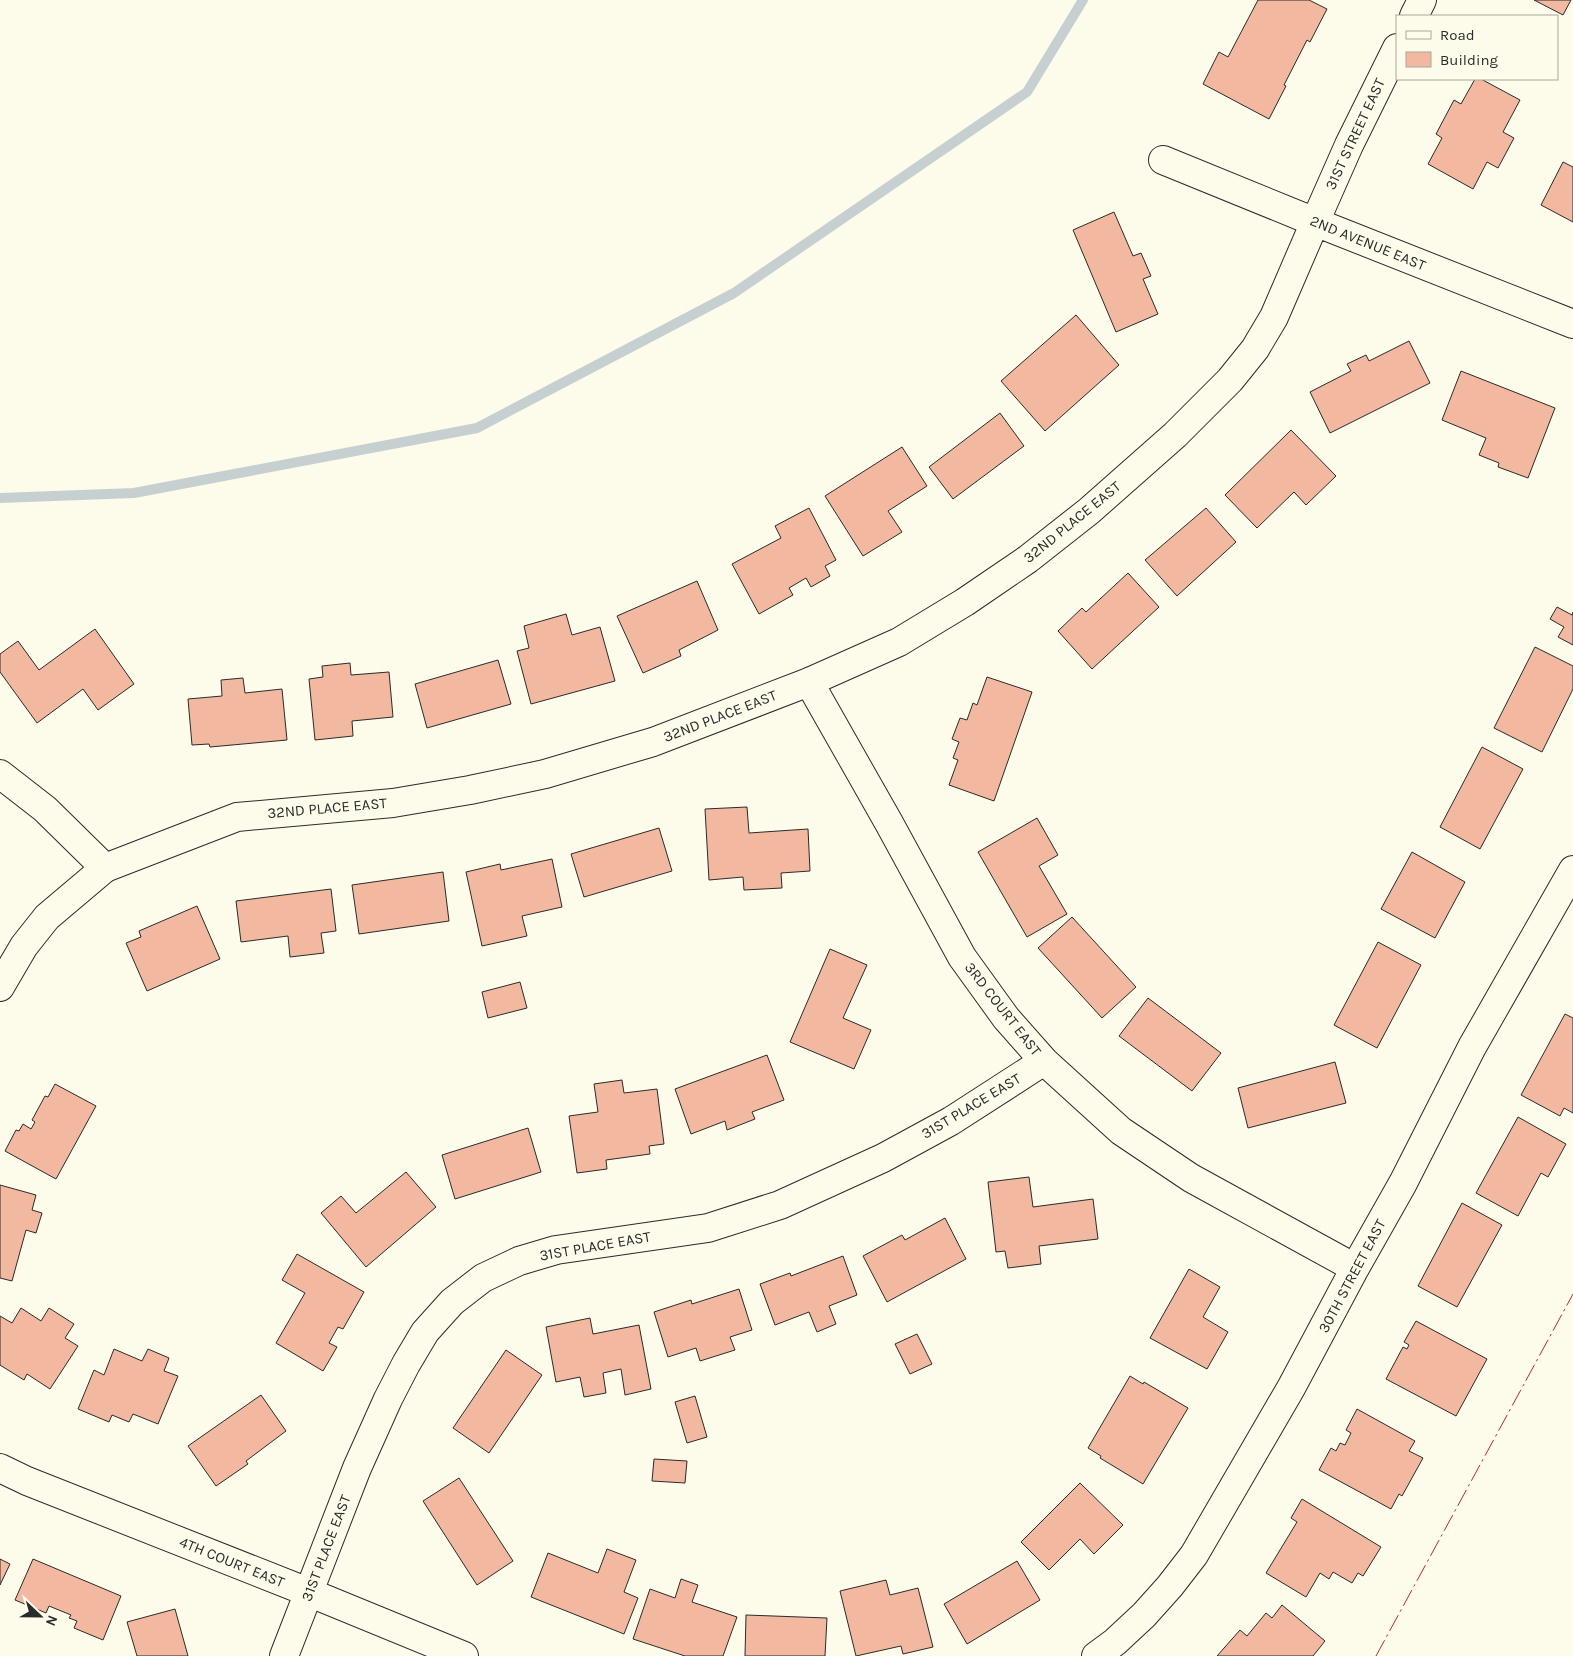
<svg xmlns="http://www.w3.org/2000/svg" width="1573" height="1656" viewBox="0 0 1573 1656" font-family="Karla,sans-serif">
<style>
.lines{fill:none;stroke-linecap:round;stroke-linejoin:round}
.stream{stroke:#c7d0d0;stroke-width:10}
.building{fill:#f2b8a0;stroke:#2b2b2b}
.minor-casing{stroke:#2b2b2b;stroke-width:30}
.tertiary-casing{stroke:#2b2b2b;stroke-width:30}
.minor{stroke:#fdfbea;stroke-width:28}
.tertiary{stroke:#fdfbea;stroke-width:28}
.power{stroke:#c62828;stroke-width:1;stroke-dasharray:18 4 2.5 4;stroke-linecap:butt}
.labels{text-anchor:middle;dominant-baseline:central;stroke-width:4;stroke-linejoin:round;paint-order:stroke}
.street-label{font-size:15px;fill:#2b2b2b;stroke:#fdfbea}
</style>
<rect width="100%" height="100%" fill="#fdfbea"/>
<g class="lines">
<path class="stream" d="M0,498l134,-5 343,-65 257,-135 293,-201 56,-92"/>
</g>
<path class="building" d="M1258,0h51l18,9 -17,33 -3,-2 -23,45 2,1 -17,33 -66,-35 16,-32 9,5z
M1534,0h37l-8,15z
M1475,79h6l39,21 -17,32 11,6 -16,30 -11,-6 -14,27 -45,-25 14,-26 -6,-4 18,-34 7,4z
M1563,162l10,5v55l-32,-17z
M1114,212l19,44 8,-3 10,23 -8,3 15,35 -42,18 -43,-102z
M1076,315l43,50 -74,66 -44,-50z
M1409,341l21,42 -100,50 -20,-41 41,-21 -4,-7 19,-9 3,6z
M1461,371l94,37 -27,70 -30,-11 1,-4 -20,-8 7,-17 -44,-18z
M1000,413l24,33 -71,53 -24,-32z
M1291,430l45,46 -30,29 -12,-13 -37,36 -32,-33z
M902,447l25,39 -39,25 14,21 -39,24 -38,-60z
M809,508l27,52 -11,6 5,10 -19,11 -5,-9 -17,10 4,7 -34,19 -27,-50 49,-26 -6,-12z
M1206,508l30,34 -59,54 -32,-36z
M1128,573l31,34 -67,62 -34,-38 24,-23 4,4z
M697,581l21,49 -39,20 2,6 -38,17 -26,-57z
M1557,607l15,8 1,-3v33l-15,-8 6,-10 -14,-8z
M566,614l6,21 28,-8 15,54 -84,23 -14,-53 12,-3 -5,-22z
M95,629l39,55 -36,26 -15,-21 -46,34 -37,-51v-18l18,-13 21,29z
M1535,647l38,19v23l-31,63 -48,-24z
M498,660l13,44 -84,24 -12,-44z
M350,663l1,12 38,-3 4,45 -41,4 1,15 -38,4 -6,-61 14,-2 -1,-11z
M987,677l45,15 -38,109 -45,-16 9,-25 -5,-2 6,-16 -7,-3 8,-21 7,2 6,-17 4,2z
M243,678l2,15 37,-4 5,51 -77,7 -1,-3 -17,1 -4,-46 34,-3 -1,-16z
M1482,747l41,22 -43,80 -40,-22z
M747,807l2,26 59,-4 2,42 -29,2 1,15 -38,2 -1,-13 -34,3 -4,-71z
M1037,818l21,37 -19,11 28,48 -40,23 -49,-85z
M659,828l13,43 -88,26 -13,-43z
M1412,852l53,30 -30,56 -54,-29z
M552,859l10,48 -40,9 5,20 -45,10 -16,-74 34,-8 1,6z
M443,872l6,49 -90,13 -7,-49z
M331,889l5,42 -15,2 3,20 -34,4 -2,-21 -47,6 -5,-41z
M197,906l23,53 -73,32 -21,-48 15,-6 -2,-6z
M1072,917l64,70 -34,31 -64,-70z
M1378,942l43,23 -44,83 -43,-23z
M830,949l37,16 -24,53 28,12 -17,39 -64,-27z
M520,982l7,26 -39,10 -6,-26z
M1148,998l73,55 -29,38 -73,-55z
M1565,1014l8,4v95l-9,-5 -4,8 -39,-21z
M767,1055l17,45 -32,12 3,7 -28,11 -2,-9 -34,13 -16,-45z
M1335,1062l11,41 -98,25 -10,-40z
M622,1080l2,13 33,-4 7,55 -15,2 1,8 -44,6 1,9 -30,4 -8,-57 29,-4 -4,-28z
M55,1084l41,22 -40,73 -51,-28 11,-21 3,1 4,-7 8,5 4,-7 -3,-2 13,-24 3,1z
M1518,1117l48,27 -18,33 -7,-4 -23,43 -42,-23z
M528,1128l13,44 -86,27 -13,-44z
M406,1172l30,35 -70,60 -45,-54 20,-17 15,17z
M1029,1177l4,30 60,-8 5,40 -59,7 2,18 -33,4 -3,-17 -9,1 -8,-70z
M0,1185l36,10 -4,15 10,3 -6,20 -10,-3 -14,51 -12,-3z
M1462,1203l40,22 -45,82 -39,-21z
M945,1218l21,41 -79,43 -24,-46 39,-21 3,5z
M297,1254l67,38 -21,37 -5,-2 -9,16 8,4 -14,24 -47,-28 29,-50 -23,-13z
M843,1256l14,39 -28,11 7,18 -19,8 -8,-20 -34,13 -15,-41 30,-11 1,3z
M1189,1269l31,18 -17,30 25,15 -21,37 -57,-31z
M739,1289l13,41 -22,7 5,13 -35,11 -4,-13 -28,9 -14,-45 37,-12 1,4z
M21,1308l20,13 8,-13 25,16 -9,14 13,8 -28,43 -23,-15 -3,6 -24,-15v-49l12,7z
M590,1318l3,16 46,-9 12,64 -26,6 -4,-26 -18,4 3,20 -22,4 -4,-20 -24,5 -10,-55z
M1416,1321l71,38 -31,57 -70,-37 17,-32 4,2 2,-4 -5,-3z
M917,1334l15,30 -22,10 -15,-30z
M114,1349l28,12 6,-12 21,9 -5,13 14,5 -20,48 -25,-10 -4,8 -17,-7 -3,7 -31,-13 16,-39 10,5z
M506,1350l36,25 -53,78 -36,-25z
M1130,1376l13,8 1,-2 44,26 -45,76 -43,-26 1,-2 -13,-8z
M261,1395l25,36 -40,30 2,3 -32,22 -28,-40z
M695,1396l12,41 -20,6 -12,-41z
M1357,1409l58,32 -6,10 14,7 -21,38 -3,-2 -8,15 -72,-39 12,-22 5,3 4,-8 5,2 6,-12 -5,-3z
M654,1459l33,2 -2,22 -33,-2z
M459,1478l54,83 -36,24 -54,-84z
M1080,1483l43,42 -29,29 -14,-15 -31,31 -28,-28z
M1302,1499l79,48 -18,29 -5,-3 -6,10 -19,-11 -4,7 -9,-6 -14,24 -40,-24 31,-51 -6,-4z
M607,1549l29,11 -12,32 14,6 -14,36 -93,-37 17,-44 50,20z
M0,1559l10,5 -10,21z
M33,1559l88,37 -18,44 -29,-12 3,-7 -8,-3 2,-3 -22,-9 -3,7 -31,-13z
M1017,1561l23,39 -73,44 -23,-40z
M681,1579l17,6 -6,17 45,15 -14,39h-38l-52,-17 17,-50 25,9z
M886,1580l4,15 28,-7 15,59 -30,7 -2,-8 -45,10 -16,-65z
M1282,1605l43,36 -12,15h-96l23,-26 7,6 19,-23 6,5z
M175,1609l13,47h-51l-10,-34z
M746,1615l81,3 -2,38h-80z"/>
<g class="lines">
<g class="minor-casing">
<path id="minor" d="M1414,16l8,-16
M1163,160l152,62 34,-77 48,-97
M809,682l80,141 73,134 44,61 38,43 77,70 70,47 164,90
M0,987l24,-41 23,-29 58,-49
M0,1468l27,13 281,111 156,64
M284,1656l73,-188 31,-69 18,-35 19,-32 27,-30 31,-24 36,-17 37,-11 152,-22 72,-23 103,-47 68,-37 93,-60
M1096,1656l19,-14 29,-27 26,-29 24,-31 97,-167 64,-120 48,-85 69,-136 101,-177"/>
</g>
<g class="tertiary-casing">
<path id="tertiary" d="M0,774l45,35 60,59 132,-51 156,-14 77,-13 75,-16 108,-32 156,-60 90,-40 66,-40 63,-43 61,-48 86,-76 55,-55 25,-31 19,-32 41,-95 258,102"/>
</g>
<use href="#minor" class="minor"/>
<use href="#tertiary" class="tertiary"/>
<path class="power" d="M1376,1656l197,-362"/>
</g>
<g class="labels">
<g class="street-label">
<text transform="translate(1355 134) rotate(-65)">31ST STREET EAST</text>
<text transform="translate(1368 243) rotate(22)">2ND AVENUE EAST</text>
<text transform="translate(1072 522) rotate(-39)">32ND PLACE EAST</text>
<text transform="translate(720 716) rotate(-21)">32ND PLACE EAST</text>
<text transform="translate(327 808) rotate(-5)">32ND PLACE EAST</text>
<text transform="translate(1003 1009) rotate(52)">3RD COURT EAST</text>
<text transform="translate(971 1106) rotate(-31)">31ST PLACE EAST</text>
<text transform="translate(595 1246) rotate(-10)">31ST PLACE EAST</text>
<text transform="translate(1352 1276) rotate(-62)">30TH STREET EAST</text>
<text transform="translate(326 1548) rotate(-69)">31ST PLACE EAST</text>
<text transform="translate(232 1562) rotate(22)">4TH COURT EAST</text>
</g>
</g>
<rect x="1396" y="15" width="162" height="65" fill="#fdfbea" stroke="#a9a89e"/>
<rect x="1406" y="31" width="25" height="8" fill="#fdfbea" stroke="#a9a89e"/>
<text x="1440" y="40" font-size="15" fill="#2b2b2b">Road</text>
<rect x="1406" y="52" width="25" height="15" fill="#f2b8a0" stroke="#a9a89e"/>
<text x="1440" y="65" font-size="15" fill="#2b2b2b">Building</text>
<g transform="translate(40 1616) rotate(112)" stroke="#fdfbea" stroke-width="4" paint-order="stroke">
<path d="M0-4L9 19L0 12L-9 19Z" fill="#2b2b2b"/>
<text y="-8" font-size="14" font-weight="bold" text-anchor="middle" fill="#2b2b2b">N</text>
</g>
</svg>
